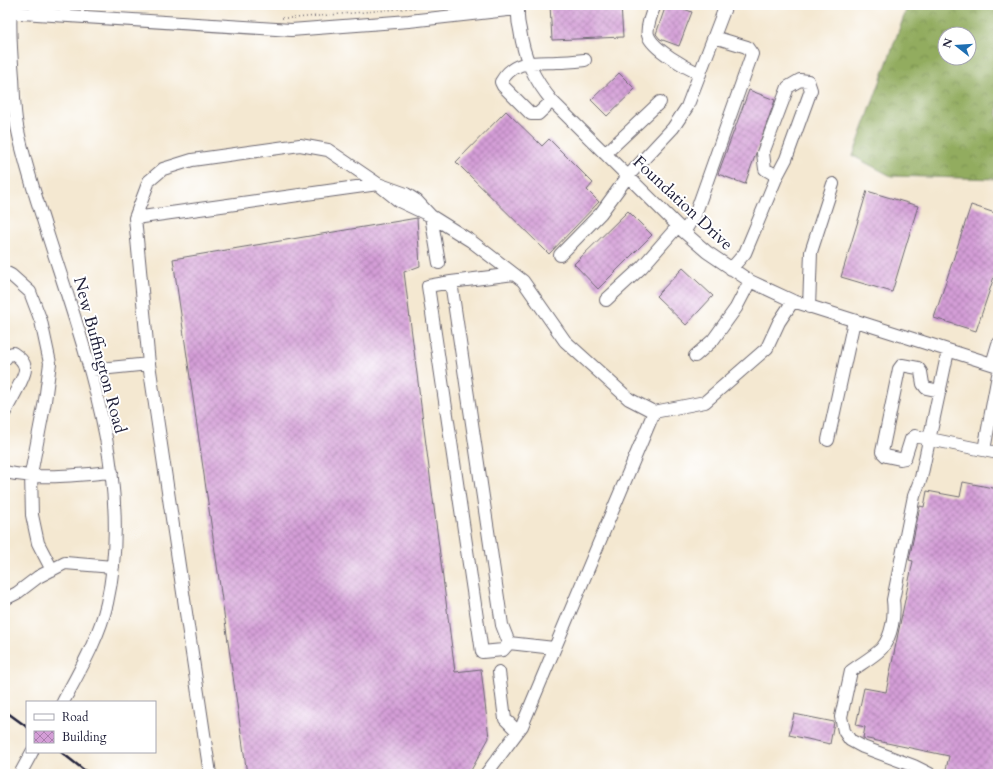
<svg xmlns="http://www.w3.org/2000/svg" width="1003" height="779" viewBox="0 0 1003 779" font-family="Cardo,serif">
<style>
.forest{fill:url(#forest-crowns);stroke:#5a674c;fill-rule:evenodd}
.building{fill:url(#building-cross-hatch)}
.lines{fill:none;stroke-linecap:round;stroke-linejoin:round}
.minor-casing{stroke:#6c6770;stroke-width:14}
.path{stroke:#6c6770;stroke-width:1.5;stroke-dasharray:1 3;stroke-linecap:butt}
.minor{stroke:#fff;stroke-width:12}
.rail{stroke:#22223b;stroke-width:2.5}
.labels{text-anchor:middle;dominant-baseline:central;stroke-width:4;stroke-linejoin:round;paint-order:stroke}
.street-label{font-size:17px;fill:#22223b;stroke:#fff}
</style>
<defs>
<pattern id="forest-crowns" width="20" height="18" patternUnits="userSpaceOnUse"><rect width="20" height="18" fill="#92ac5e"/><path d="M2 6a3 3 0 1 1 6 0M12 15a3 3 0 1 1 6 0" fill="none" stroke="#778c4f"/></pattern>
<pattern id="building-cross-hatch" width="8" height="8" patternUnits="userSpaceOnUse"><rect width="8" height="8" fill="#d49ed7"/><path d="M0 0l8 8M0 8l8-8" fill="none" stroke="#ac80b0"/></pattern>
</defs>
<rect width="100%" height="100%" fill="#fff"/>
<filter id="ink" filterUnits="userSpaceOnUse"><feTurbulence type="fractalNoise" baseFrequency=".025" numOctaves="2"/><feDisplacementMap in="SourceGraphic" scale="8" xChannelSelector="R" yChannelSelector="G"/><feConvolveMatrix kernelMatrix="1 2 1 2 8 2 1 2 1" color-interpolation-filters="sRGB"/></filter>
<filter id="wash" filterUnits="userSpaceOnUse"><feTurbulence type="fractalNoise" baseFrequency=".012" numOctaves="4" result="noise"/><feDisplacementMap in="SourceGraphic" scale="16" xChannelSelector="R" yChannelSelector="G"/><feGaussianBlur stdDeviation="0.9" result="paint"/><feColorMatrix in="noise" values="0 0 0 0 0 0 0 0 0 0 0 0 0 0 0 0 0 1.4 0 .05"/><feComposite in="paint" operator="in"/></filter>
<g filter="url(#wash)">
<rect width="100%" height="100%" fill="#f4e8d1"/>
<path class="forest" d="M908,5h90v174l-107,-3 -38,-20zM945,34h24v24h-24z"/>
<g id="blocks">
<path class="building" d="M550,5h71l2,32 -71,3z
M666,5h7l19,7 -13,34 -19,-7 -4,-5z
M619,73l16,16 -28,27 -16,-16z
M749,90l26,10 -30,84 -27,-10z
M506,111l36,35 7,-7 44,44 -6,7 12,12 -50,52 -93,-92z
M867,191l51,15 -26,86 -51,-15z
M971,205l27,9v51l-22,66 -42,-13z
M628,211l24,24 -54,54 -24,-25z
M417,218l3,48 -16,6 51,400 26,-3 8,69 -20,36h-222l-74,-515z
M683,268l30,28 -27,29 -30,-29z
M963,482l35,7v285h-53l4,-18 -86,-18 2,-11 -9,-2 8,-37 22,4 27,-131 -4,-1 11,-54 4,1 3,-16 33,6z
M794,714l40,8 -4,22 -41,-9z"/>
</g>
</g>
<g filter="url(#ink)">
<use href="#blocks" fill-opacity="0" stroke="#6c6770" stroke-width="1"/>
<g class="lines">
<g class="minor-casing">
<path id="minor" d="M11,5c-2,24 0,48 2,72 1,18 1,37 5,54 7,34 18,66 28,98 37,117 89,249 61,374 -8,35 -27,67 -44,99
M519,5c-2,8 -1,17 1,25 4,29 14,49 32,71l132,131 23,20 43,29 43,20 205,65
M655,5c-3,7 -9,23 -7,30 4,14 39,33 52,39
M5,12l286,18 118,-9 109,-12
M552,101l-14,13h-7l-28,-28 -2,-4c13,-23 34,-19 56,-20 9,0 19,-1 28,-2
M605,154l55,-52
M135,218l14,-37 14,-12 29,-9 108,-15 28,5 50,34 21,17 32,15 40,25 52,40 42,60 64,58 25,13
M684,232l11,-17 57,-161 -5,-7 -33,-10
M560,255l41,-42 27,-37 45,-48 14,-21 39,-102
M731,269l14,-16 32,-77 9,-17 25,-69 -3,-9 -8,-1 -12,7 -25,66 2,16 12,7
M5,272l6,3 19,17 11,29 9,42 -5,38 -14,73 1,41 6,28 14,27
M514,274l-63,8 51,343 7,18 45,5
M451,282l-23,4 54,366 21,-2 6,-7
M606,300l36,-33 36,-41
M809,307l2,-55 22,-68
M695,356l18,-16 23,-32 14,-27
M5,359l4,-5 4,-1c6,4 11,8 12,15 1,8 -16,35 -20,44
M149,364l-14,-146 243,-34 28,10 11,7 14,15 8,47
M992,364l6,-20
M90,370l59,-6 61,410
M940,391l-14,-3 -3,-4 -2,-12 -3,-4 -16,-3 -3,4 -17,83 4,4 14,3 5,-1 6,-19 4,-3 83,17
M828,440l26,-119
M984,450l14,-75
M5,472c35,8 71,3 107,0
M5,599l12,-6 21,-16 27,-14 48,4
M499,672l6,47 12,12
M20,774l12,-22
M486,774l36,-48 132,-314 51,-10 62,-54 12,-26 14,-21
M930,774l-16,-8 -51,-19 -13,-7 -6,-9 -3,-14 10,-46c8,-6 25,-16 31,-23 10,-12 13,-33 11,-48l21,-104 7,-18 27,-127"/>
</g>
<path class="path" d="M282,18h13l150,-13"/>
<use href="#minor" class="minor"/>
<path class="rail" d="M5,711l22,16
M61,752l28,22"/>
</g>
</g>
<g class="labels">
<g class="street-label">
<text transform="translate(683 203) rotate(43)">Foundation Drive</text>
<text transform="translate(100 355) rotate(75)">New Buffington Road</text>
</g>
</g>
<rect width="1003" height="779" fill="none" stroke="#fff" stroke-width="20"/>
<rect x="26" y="701" width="130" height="52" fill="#ffffff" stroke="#a7a7b1"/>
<rect x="34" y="714" width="20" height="6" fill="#ffffff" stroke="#a7a7b1"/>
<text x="62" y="721" font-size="12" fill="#22223b">Road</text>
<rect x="34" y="731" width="20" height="12" fill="url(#building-cross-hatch)" stroke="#a7a7b1"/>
<text x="62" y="741" font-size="12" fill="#22223b">Building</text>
<g transform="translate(957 46) rotate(287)"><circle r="19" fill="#ffffff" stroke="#a7a7b1"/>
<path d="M0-3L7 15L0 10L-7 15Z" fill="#1f6fb2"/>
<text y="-6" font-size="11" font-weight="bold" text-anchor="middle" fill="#22223b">N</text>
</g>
</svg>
